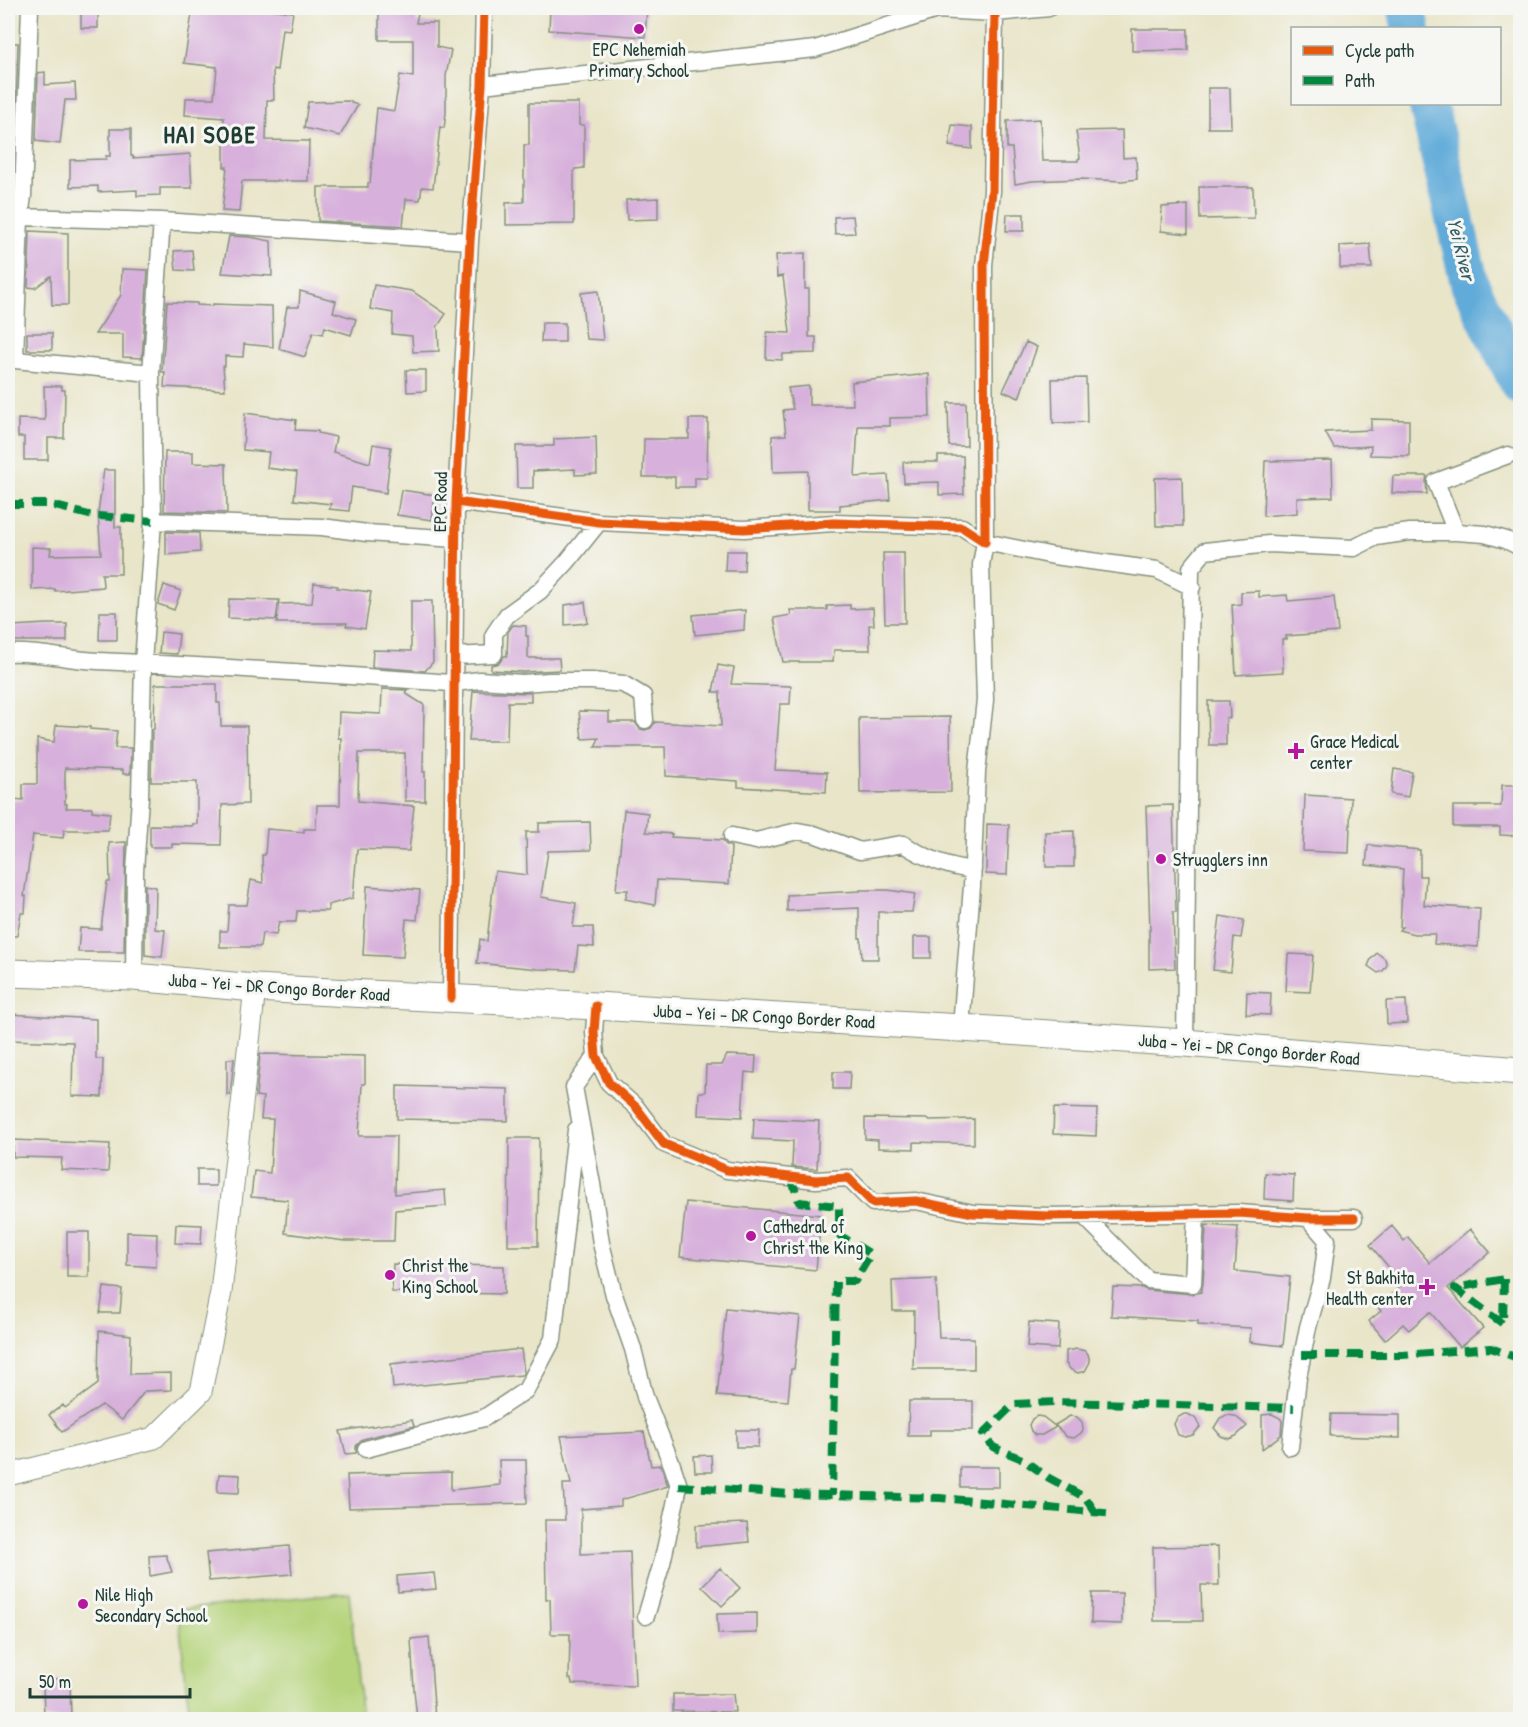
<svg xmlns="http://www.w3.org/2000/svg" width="1528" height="1727" viewBox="0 0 1528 1727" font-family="'Patrick Hand',sans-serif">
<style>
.green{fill:#b5d47b;stroke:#6a8858;stroke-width:1.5}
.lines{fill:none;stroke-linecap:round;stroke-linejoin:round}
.river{stroke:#60abd9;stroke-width:39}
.building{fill:#d7b0db}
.minor-casing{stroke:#84917e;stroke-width:19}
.tertiary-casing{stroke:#84917e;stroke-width:23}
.primary-casing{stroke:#84917e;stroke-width:29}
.minor{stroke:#fff;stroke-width:16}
.tertiary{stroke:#fff;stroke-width:21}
.primary{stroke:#fff;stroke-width:27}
.quiet{stroke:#00873e;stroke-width:8;stroke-dasharray:15 8;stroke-linecap:butt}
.cycleway-casing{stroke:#f6f6f2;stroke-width:13}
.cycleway{stroke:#e8590c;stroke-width:9}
.poi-dot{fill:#b5179e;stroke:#f6f6f2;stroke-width:2}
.labels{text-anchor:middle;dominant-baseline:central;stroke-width:6;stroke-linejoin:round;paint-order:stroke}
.poi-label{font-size:18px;fill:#1f3d34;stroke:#f6f6f2;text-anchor:start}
.street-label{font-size:18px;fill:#1f3d34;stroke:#f6f6f2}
.water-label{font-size:20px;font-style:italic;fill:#325e66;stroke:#f6f6f2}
.district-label{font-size:24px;font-weight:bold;letter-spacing:1.5px;fill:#1f3d34;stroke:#f6f6f2}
</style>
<rect width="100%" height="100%" fill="#f6f6f2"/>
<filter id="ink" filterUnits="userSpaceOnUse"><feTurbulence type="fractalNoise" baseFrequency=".0167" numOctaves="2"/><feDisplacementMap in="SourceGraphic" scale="12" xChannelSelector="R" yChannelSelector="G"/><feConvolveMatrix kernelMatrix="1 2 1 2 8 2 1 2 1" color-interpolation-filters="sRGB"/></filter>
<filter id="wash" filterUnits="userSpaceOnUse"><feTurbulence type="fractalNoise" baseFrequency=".008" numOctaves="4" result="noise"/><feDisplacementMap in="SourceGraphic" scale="24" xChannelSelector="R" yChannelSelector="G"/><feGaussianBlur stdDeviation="1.35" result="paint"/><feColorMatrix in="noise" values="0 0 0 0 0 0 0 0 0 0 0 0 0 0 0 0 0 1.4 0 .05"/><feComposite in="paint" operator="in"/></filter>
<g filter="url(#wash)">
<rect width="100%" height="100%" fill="#e9e5c9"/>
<path class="green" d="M349,1592l13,127h-172l-12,-109z"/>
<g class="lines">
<path class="river" d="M1407,8l4,20
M1428,104l42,181 50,100"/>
</g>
<g id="blocks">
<path class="building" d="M81,8h17v20h-17z
M193,8h69l31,4 -3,18 -8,-1 -5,41 -4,-1 1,31h-7l-1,40 43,1 -1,40h-66l-3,31 -17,-1 5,-44h-3v-49l-39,-3 1,-17h28l3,-31 -33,-4z
M379,8h40l-3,15h21v24l14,3 -5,26v37l-2,15 -4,-1 -7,61 -11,-1 -2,13 -14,-1 -3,27 -85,-5v-34h50v-4h2l7,-75 17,3 6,-36 13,2v-37h-34z
M550,8h97l-2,29 -96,-7z
M1132,29h56v21l-56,1z
M8,43h10l-3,96h-7z
M45,72v13l30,-2 1,17h-11l-5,44 -24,-3 2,-68z
M1208,88h22l1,40h-23z
M351,101v2l7,2 -18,31 -36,-8 4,-26z
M529,103h50v22h5v43l-9,1 -1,3v52l-68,1v-22l18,-1v-57h5z
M1040,119l2,42h36v-2l2,-1 -4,-27 46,-1 1,28 13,-1 1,22 -15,2 -41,-2 -49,2 -17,3 -3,-36h-5v-27z
M952,125l20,2v22l-23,-3z
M110,129h21v27h2v2l57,-4 2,34h-32v7l-23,1v-6l-39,2v-6l-28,1v-27l36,-1v-3h4z
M1199,187h54l1,31 -54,1z
M658,198v21l-31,1 -1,-20z
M1188,205v29l-27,-3 1,-24z
M1007,214h17v17h-18z
M853,216l2,17 -20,1 -1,-17z
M30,231l38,2v72h-16l-1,-29 -16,12 -7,-1z
M229,236l21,1 21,4 1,35 -50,-3z
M1370,244l2,24h-32v-22z
M192,250l2,21 -18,-1 -2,-19z
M805,253v36h4v48h7v16l-33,1 -1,6 -16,-1 1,-27 23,1 -7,-57 -6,1 -1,-22z
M122,269l26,1 -6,88 -19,-1v-23h-28l26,-39z
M374,285l38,6 34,23 -9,13 1,2 1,22 -26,1 -1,-16 -20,-2 1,-21 -23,-4z
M300,291l36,10 -3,11 23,7 -5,16 -26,-8 -2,7 -10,-2 -8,25 -26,-8 8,-42h12z
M598,291l5,49 -17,-1 -5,-46z
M167,302l30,1v2l16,1v-2l59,2 1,41 -29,-3 -1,13 -18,-1v10h-2l2,24 -61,-3 1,-15h-3z
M542,323h23v19h-24z
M27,333h25v17h-25z
M1026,342l11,5 -18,51 -16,-7z
M406,370h20v21l-19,1z
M929,374l1,43 -40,1v8h-32l-3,51 33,-2 2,25 -50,5v5h-32v-39l-35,1 -1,-36 14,-1 -3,-25 10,-1 -5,-21 21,-2v19h44l-1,-23z
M1086,378l1,44 -34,1 -1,-44z
M44,386h18v4h3l-1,48h-16v22h-24v-23h-6v-18l27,1z
M948,403h18l1,43h-18z
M245,413l51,7 -1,10 23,1v2l18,4 -3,15 37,11 3,-19 18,3 -5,46 -34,-6 -3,24 -20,-2 2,-5 -37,-4 3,-28 -30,-4 2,-16 -26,-2z
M689,419h19l-1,59h-12v9h-20v-10h-32l1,-38h45z
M1371,419l38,1v36l-39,-1 1,-9 -37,2 -9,-16 46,-2z
M596,437l1,37 -22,1v-6l-42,2v17h-16l-1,-42h38v-7z
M165,452h28v11l33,1 1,49 -63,-2z
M938,456h25l1,38 -25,1v-13l-35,1 -1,-21h35z
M1332,460l1,37 -36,1v15l-34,3 2,-55z
M104,470h11v57h6v47h-19l1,13 -48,4v-2l-23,1v-43l19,1 -1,7 51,-1 -3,-41z
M1393,476h34l-1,5 1,13 -35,-1z
M1182,477l1,49h-27l-1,-48z
M401,490l34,5 -3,25 -35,-5z
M166,532l33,1 1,19 -34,3z
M726,551h19l-1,20h-19z
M883,553h21l1,70h-20z
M314,583l24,3 -1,2 34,4 -6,37 -19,-3 1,-3h-70l1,-19 34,-1z
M164,585l17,6 -7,19 -16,-6z
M1259,591v6l28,-2 1,6 46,-4 4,35 -52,4 1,3h-5l1,33 -47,3 -4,-70 9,-1v-12z
M229,599l50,1 -3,20 -48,-2z
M411,601h21l1,61 -8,9 -53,-4 1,-17 38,1z
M585,602l3,21 -23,2v-20z
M850,605v4l23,-1 1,17h-5l1,25h-36l-1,12h-50l-9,-44 17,-3 -1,-5h37v-4z
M745,610l-1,20 -49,5 -2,-20z
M100,612h17v28h-18z
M46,624h21v17h-53l-2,-15z
M513,625l13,1v10h2v22h31l1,12 -37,2 -32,-2v-5l8,-2 5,-7h3l1,-24z
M161,632l18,2 -2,20 -18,-1z
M718,665l16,3 -3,16 60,2 -1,18h-10l-5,66 52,2 -1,20 -88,-5v-6l-72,-5 -1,-29h-70l4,-9 -17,1 -3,-28 30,1v10h26l5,7 5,1 6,-2 4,-6 66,4 -1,-34h-7z
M155,684h62v19h3l1,23h26l1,78 -26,1 -1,40 -49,-1v3h-22v-22l42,1v-2h5v-42h-46l1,-52 2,-1z
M382,689l25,1 -2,3 19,12 -1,67h2v29h-20v-48h-46l-1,48 56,5 -5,45 -52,-2 -4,49 -25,7v6h-31l-1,11h-17l-3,13 -14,-2 -2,14h-40v-16h7l2,-26h18l4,-25 12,3 -1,-28h3l2,-26 37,3v-3h12l1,-24h23l1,-67h-3l1,-26 42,2z
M473,691l58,2v9h-23l-1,39h-38z
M1208,701h21l1,17h-4v27h-17z
M950,717l1,75 -91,1 -1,-75z
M56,725l34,2v2l27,2 -2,17h16l-1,26h-7v-4l-58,-2v36h2l-1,4h26v3l18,2 -2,17h-44l-1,8 -30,-3 -9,61h2l-1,17h-4l-4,23h-9v-81l5,-56 10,1v-16h14v-45l17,3z
M1394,769l18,3 -4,25 -17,-3z
M1502,785h19v51l-21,-1v-8h-47v-21h48z
M1305,795l46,3 -2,55 -46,-2z
M1173,805l3,107h-3l2,56 -26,1v-39h1l-4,-124z
M624,810l24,3 -2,19 26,2 -1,3 52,3 2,4 6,3 -2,37 -72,-4 -2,25 -30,-6 3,-9h-12z
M590,822l1,28 -43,1 -7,46 35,6 -3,24h20l1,20 -16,-1 -3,24 -37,-1 -61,-6 3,-24 7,2 8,-70 32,4 -1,-43h13v-9z
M987,824l22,1 -2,50 -21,-1z
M1074,831v36h-28l-1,-35z
M126,842l-2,110h-46l2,-24 21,1 6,-47h3l-1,-39z
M1368,845l52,5v26h6l-2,29 56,4 -2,38 -44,-3 1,-10h-21l-15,-4 3,-3h-2l3,-58 -37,-4z
M145,885l11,2 -1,42 10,1 -3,27 -17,-2z
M367,886l53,4 -3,30 -11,-1 -3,38 -40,-2z
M860,890h28l27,4 -3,18h-34v47h-16l-1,-21h-2v-30l-72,3v-16l73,-4z
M1220,916l24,4 -3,18 -7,-1 -3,35 -18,-2z
M914,937h17v21h-17z
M1377,953l8,6 2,6 -4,6 -5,2 -10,-7 3,-7z
M1288,954l25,1 -3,37 -24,-1z
M1247,992l24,1 -1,22 -24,-1z
M1406,1000l1,23 -20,1 -1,-23z
M8,1014l88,5v40h7l-1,38 -30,-1 1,-54 -65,-2z
M260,1054l105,2v28h-3l-3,52h37l-1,58 50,-4 1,16 -51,4 -1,31h-49l-60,-8 3,-33 -37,-3 3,-26 16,2 3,-54h-12l2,-22 -7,-1z
M727,1055l29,1 -1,17 -10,-1 -3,45 -44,-2 1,-23h6l1,-27h16z
M227,1059h7l-4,36h-3z
M833,1072h17l-1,17h-16z
M397,1086l111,3v32l-111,-2z
M1054,1108l43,1 -1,27 -43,-2z
M754,1118l65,3 -2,48 -25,-2 1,-26 -40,-2z
M865,1118l64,1v1l45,-1v25l-60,-2v7l-36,-1v-8l-13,-1z
M509,1138h30l-1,108h-30z
M13,1140l97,4 -2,28 -47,-2 1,-12 -49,-1z
M197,1169h19v17h-19z
M1265,1173l29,2 -1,26 -29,-2z
M686,1202l135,13 -5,55 -136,-13z
M176,1224l26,1 -1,19 -26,-1z
M1206,1225l32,2 -3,44 55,6 -7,69 -33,-4 1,-14 -53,-3v-4l-87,-5 2,-29 29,1 5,2 45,4 9,-2 2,-8z
M1392,1226l12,15 4,-4 22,26 40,-34 20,23 -42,36 35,40 -23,19 -30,-35 -21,18 -6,-6 -18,16 -16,-19 12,-10 -4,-5 26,-22 -33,-39z
M67,1232h22v45h-22z
M127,1232l30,1 -1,34 -29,-2z
M393,1264l111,2v28l-112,-2z
M936,1279l3,59h35v31h-61l1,-58h-21l-1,-30z
M104,1287l18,2 -2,24h-20z
M726,1308l74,8 -6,53h-3l-3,32 -71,-5z
M1029,1322l30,2 -1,25 -31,-2z
M99,1331l32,4 -1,39 41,-1v17l-26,1 -23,29 -20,-15 -40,27 -13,-17 14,-10 2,3 33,-24z
M521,1349l3,23 -2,3 -129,13 -2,-24z
M1077,1349l8,2 3,3 2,8 -5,9 -7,2 -7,-3 -5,-6v-13z
M909,1401h64v29h-43v6h-22z
M1184,1414h4l7,4 5,9 -7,8 -8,2 -7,-2 -4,-11 3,-6z
M1272,1414l8,4 2,3 -1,14 -19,14v-34z
M1331,1414l69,1v23l-70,-2z
M1227,1415l8,1 12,10 -11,10 -7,3 -8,-3 -7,-8 6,-10z
M1037,1416l6,1 13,10 -14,8h-7l-4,-4 -2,-6 3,-6z
M1070,1416l7,1 5,5 1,8 -2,3 -7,5 -7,-1 -12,-12z
M412,1420l2,6 -51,13 -7,7v7l-10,1 -6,-23z
M736,1430h23l-1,17h-22z
M644,1432l7,34 10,-1 7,21 -47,14v6l-40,3v45l49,-2 5,134 -63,-2 -1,-5h-2l1,-45h-19l-1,-35h-4l-1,-79h20l-2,-36h8l-10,-48z
M711,1455l1,17h-17l-1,-16z
M499,1460h27l1,43 -178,5 -2,-33 104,-3v18l49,-5z
M960,1467h39v20h-39z
M219,1474l21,1 -1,18 -22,-1z
M747,1523l2,19 -53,5v-22z
M289,1546l3,28 -83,7 -3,-28z
M1218,1546l1,39h-18l1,36h-48l-1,-74z
M166,1555l6,17 -22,4 -1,-20z
M720,1568l20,20 -18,18 -20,-20z
M434,1573l2,16 -38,3 -1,-16z
M1092,1593h30v31l-31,-1z
M757,1613v20l-39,1 -1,-20z
M429,1637l6,82h-18l-3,-29 -3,-51z
M43,1679h27l1,40h-27z
M673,1694h60l2,18 -62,-1z"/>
</g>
</g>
<g filter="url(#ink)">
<use href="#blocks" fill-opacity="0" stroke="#84917e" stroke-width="1.5"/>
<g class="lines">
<g class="minor-casing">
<path id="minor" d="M482,85l333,-36 122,-39 58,3 54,-5
M8,216l12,1 142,4 308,20
M8,359l7,1 5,-143 3,-21 7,-188
M15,360l136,13
M456,502l143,20 145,7 90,-6 128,4 23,15 -1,-277 8,-74 3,-178
M153,521l169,6 45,6 89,6
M1456,532l-20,-50 72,-27
M8,653c30,-2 60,7 90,8 119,5 237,14 356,22l26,-3 43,3 26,-2h43l31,3 20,12 2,24
M455,656l39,-2v-20l13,-19 33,-24 27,-29 32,-40
M732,836l24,5 42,-10 16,3 46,17 43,-7c22,14 44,23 70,26
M134,977l1,-106 5,-73 3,-135 10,-142 -2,-148 11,-152
M451,998l5,-496 14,-261 12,-156 2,-77
M596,1006l-2,26 2,24 13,27 27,24 28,37 63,26 89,10 32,-2 25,25 43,-2 57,12 75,3 191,-3 69,5h46
M961,1028l11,-142 5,-114 8,-72 -4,-135 4,-23 69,14 103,14 35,17
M1185,1043l6,-475 14,-17 64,-7 85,4 22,-11 34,-5h46l29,2 21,6 14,7
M596,1056l-22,31 18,97 9,59 13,52 19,54 12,48 27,68 7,21 -17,77 -16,53
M1083,1215l65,65 45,4 3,-71
M1290,1447l8,-69 10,-51 14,-49 5,-38 -19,-22
M366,1449l118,-31 42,-28 27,-51 23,-209"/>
</g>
<g class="tertiary-casing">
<path id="tertiary" d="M8,1475l146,-37 47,-46 20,-100 34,-304"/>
</g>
<g class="primary-casing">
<path id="primary" d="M8,973l126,4 121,11 341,18 365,22 224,15 335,28"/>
</g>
<use href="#minor" class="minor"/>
<use href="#tertiary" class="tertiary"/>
<use href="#primary" class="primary"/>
<path class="quiet" d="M8,504h40l41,11 64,6
M791,1177l8,25 40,4v29l32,19 -16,27h-19l-4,214
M1504,1279l-1,45 -48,-36z
M1302,1355h101l88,-7 29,11
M679,1486l111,8 150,4 174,16
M1095,1512l-9,-14 -37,-20 -27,-19 -29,-12 -10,-13 31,-30 42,-2 238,6"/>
<g class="cycleway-casing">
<path id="cycleway" d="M456,502l143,20 145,7 90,-6 128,4 23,15 -1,-277 8,-74 3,-178
M451,998l5,-496 14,-261 12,-156 2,-77
M596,1006l-2,26 2,24 13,27 27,24 28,37 63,26 89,10 32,-2 25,25 43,-2 57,12 75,3 191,-3 69,5h46"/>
</g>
<use href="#cycleway" class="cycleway"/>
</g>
</g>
<g class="poi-dot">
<circle cx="639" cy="29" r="6"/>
<path d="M1293 742h6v6h6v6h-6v6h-6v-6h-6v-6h6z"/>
<circle cx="1161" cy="859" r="6"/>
<circle cx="751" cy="1236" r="6"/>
<circle cx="390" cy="1275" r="6"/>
<path d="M1424 1278h6v6h6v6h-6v6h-6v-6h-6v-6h6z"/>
<circle cx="83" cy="1604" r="6"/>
</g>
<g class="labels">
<g class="poi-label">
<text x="639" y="49" text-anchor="middle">EPC Nehemiah<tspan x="639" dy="21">Primary School</tspan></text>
<text x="1310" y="741">Grace Medical<tspan x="1310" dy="21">center</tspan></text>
<text x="1173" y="859">Strugglers inn</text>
<text x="763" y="1226">Cathedral of<tspan x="763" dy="21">Christ the King</tspan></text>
<text x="402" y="1265">Christ the<tspan x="402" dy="21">King School</tspan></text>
<text x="1414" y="1277" text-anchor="end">St Bakhita<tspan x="1414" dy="21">Health center</tspan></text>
<text x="95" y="1594">Nile High<tspan x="95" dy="21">Secondary School</tspan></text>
</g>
<g class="street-label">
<text transform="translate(440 502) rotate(-89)">EPC Road</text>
<text transform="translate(279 987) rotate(4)">Juba - Yei - DR Congo Border Road</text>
<text transform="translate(764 1016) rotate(3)">Juba - Yei - DR Congo Border Road</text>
<text transform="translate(1249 1049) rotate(5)">Juba - Yei - DR Congo Border Road</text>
</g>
<g class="water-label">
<text transform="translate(1462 249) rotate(76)">Yei River</text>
</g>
<g class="district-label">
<text x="210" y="134">HAI SOBE</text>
</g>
</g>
<rect width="1528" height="1727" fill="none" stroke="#f6f6f2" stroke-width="30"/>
<rect x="1291" y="27" width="210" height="78" fill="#f6f6f2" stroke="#a0aca6" stroke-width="1.5"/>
<rect x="1303" y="46" width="30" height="9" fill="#e8590c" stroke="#a0aca6" stroke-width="1.5"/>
<text x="1345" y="57" font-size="18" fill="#1f3d34">Cycle path</text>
<rect x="1303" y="76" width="30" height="9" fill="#00873e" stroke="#a0aca6" stroke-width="1.5"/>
<text x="1345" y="87" font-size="18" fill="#1f3d34">Path</text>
<path d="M30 1688v9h160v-9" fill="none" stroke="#1f3d34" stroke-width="3"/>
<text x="39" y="1688" font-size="18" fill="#1f3d34" stroke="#f6f6f2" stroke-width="4.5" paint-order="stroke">50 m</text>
</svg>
